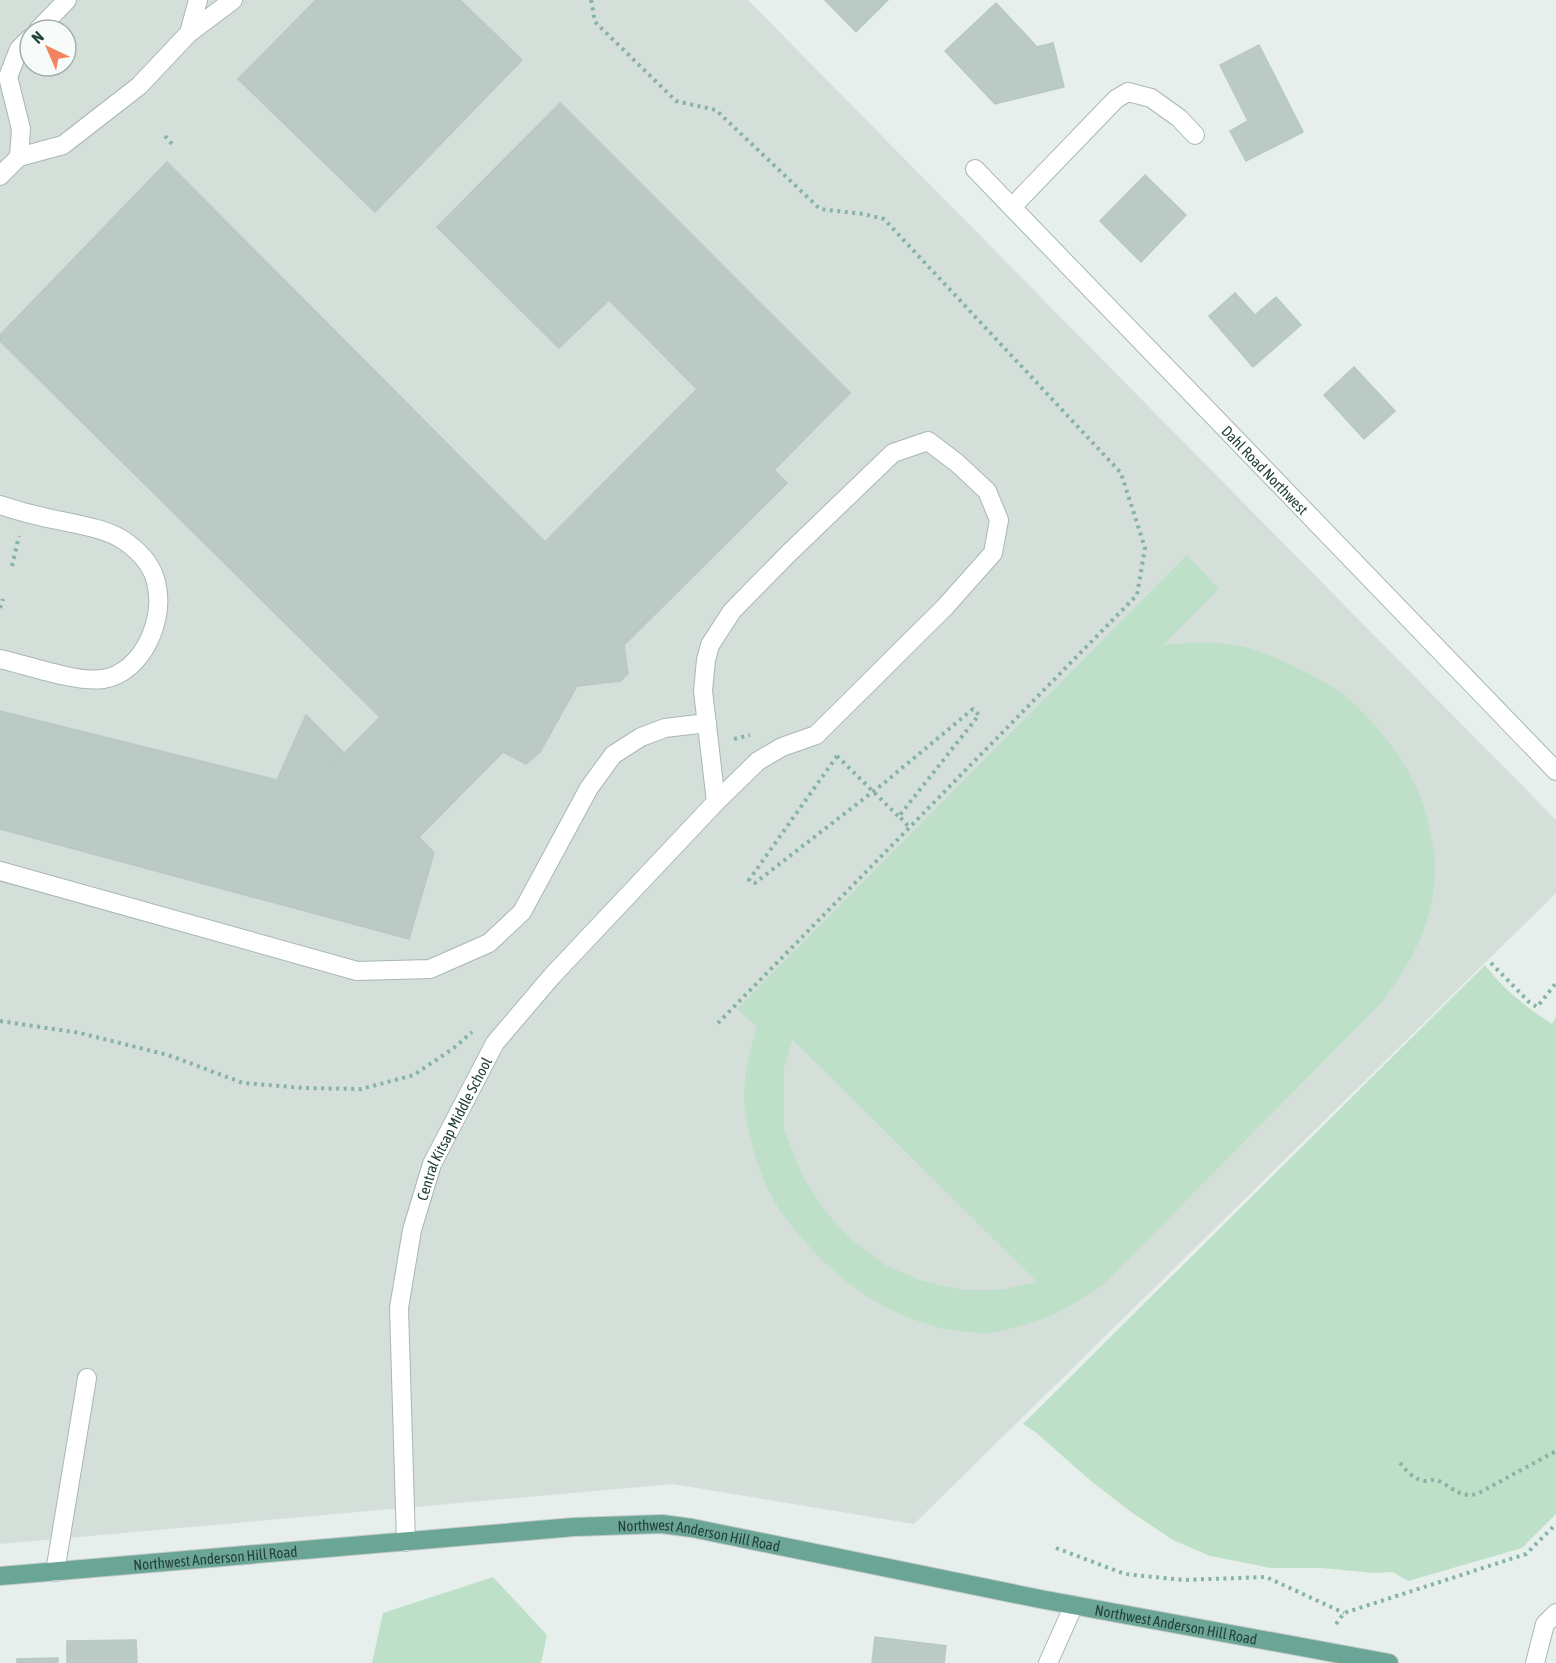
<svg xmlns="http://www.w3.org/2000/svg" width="1556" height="1663" viewBox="0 0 1556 1663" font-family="'Asap Condensed',sans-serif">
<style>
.built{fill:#d4dfda;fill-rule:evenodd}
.green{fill:#bfe0c8;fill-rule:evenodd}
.building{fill:#bbcac4;stroke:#b8c9c2;stroke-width:1.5}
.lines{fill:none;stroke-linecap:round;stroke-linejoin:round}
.minor-casing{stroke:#a8b8b2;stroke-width:20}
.major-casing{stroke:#c2cac8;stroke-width:20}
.path{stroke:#86b3a5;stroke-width:4;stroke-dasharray:3 4.5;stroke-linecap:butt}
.minor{stroke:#fff;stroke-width:18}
.major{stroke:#6aa596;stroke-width:18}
.labels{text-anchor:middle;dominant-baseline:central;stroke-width:5;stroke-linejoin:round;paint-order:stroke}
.street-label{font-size:15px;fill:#24423a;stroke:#f7fbf9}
</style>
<rect width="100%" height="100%" fill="#e6efeb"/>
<path class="built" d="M0,0h748l808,820v73l-642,631 -241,-40 -673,60zM30,30h36v36h-36z"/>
<path class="green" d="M1187,555l32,34 -56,56c27,-3 51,-4 77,1 18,4 35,11 51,19 21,10 42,20 59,35 38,35 70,78 80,130 1,8 4,18 5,27 2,59 -19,100 -54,146l-276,280c-34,24 -56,37 -97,46 -7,2 -15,4 -22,4 -76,0 -144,-44 -190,-102 -6,-8 -14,-16 -19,-25 -16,-27 -27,-62 -32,-94 -4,-29 4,-57 12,-85l-20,-18zM792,1039l245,243 -37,8h-37l-43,-10 -35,-15 -33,-25 -27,-29 -23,-36 -18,-46v-60z
M1485,965c19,25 41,42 67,59l4,-7v497l-34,34 -114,33 -15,-9 -20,1 -51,-5h-51l-61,-12 -37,-16 -42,-28 -40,-31 -57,-50 -11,-7z
M493,1577l54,58 -6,28h-169l11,-50z"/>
<path class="building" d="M316,0h144l62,60 -147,152 -137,-133z
M825,0h63l-32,32z
M996,3l41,44 16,-4 11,44 -69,17 -50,-53z
M1259,45l44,87 -57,29 -16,-30 18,-10 -28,-56z
M560,103l290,290 -76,77 13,13 -163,162 4,29 -8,7 -43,5 -37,66 -14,12 -23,-12 -84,85 15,16 -25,86 -409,-110v-118l277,69 35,6 68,-69 -380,-376v-6l167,-173 378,380 152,-153 -88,-89 -50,48 -122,-121z
M1145,175l41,40 -45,47 -41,-41z
M1235,293l20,22 21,-18 25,28 -48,42 -44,-51z
M1354,367l41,44 -31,28 -40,-44z
M306,715l38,38 -32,33 -35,-6z
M875,1637l71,9 -2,17h-72z
M136,1640l1,23h-70v-22z
M58,1658v5h-41v-4z"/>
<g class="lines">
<g class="minor-casing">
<g id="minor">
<path d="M38,30l29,-30"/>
<path d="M189,33l9,-33"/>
<path d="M19,157l44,-12 76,-59 50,-53 44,-33"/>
<path id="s1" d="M975,169l581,602"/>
<path d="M0,176l19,-19 2,-28 -13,-52 11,-28 11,-11"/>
<path d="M1012,207l104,-108 12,-7 23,6 28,20 16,17"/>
<path d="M0,505c21,7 41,12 62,16 22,5 46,8 64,21 14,10 26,23 30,40 10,36 -13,91 -53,97 -26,4 -76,-14 -103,-20"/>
<path d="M0,871l357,100 73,-2 59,-26 33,-31 67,-124 24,-33 28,-18 24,-9 42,-5"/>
<path id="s2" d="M406,1542l-7,-234 13,-78 20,-66 63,-121 57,-67 164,-174 42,-41 24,-14 34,-12 129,-128 48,-54 6,-33 -12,-29 -30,-28 -29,-22 -35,12 -104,100 -57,58 -22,34 -4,15 -3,31 13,111"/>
<path d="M55,1572l32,-194"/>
<path d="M1048,1663l26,-58"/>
<path d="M1535,1663l10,-39 11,-11"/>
</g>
</g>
<g class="major-casing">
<g id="major">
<path id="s3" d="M0,1576l574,-49 88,-3 30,4 348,71 349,64"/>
</g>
</g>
<path class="path" d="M591,0l4,22 81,79 40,9 104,99 43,5 21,5 237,254 24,75 -8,47 -419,428
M165,136l7,8
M12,566l7,-30
M0,608l3,-9
M734,739l16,-4
M837,756l-88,124 6,3 129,-100 89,-74 6,6 -80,101 10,11
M837,756l61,60
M1491,963l38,39 8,5 19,-24
M0,1021l80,12 88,22 75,28 62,5 56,1 53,-14 41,-28 17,-15
M1400,1463c7,8 15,18 27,18 5,-1 9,-2 14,1 13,7 20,16 36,12l79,-43
M1056,1548l69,26 58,6 83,-3 78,36
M1336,1624l8,-11 182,-59 30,-30"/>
<use href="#minor" class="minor"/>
<use href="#major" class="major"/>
</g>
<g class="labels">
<g class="street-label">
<text stroke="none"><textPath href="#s1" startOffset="418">Dahl Road Northwest</textPath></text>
<text stroke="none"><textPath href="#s2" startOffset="423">Central Kitsap Middle School</textPath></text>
<text stroke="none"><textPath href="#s3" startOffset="702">Northwest Anderson Hill Road</textPath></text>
<text stroke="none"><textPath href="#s3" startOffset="216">Northwest Anderson Hill Road</textPath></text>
<text stroke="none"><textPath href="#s3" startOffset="1188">Northwest Anderson Hill Road</textPath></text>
</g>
</g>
<g transform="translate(48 48) rotate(316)"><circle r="28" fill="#f7fbf9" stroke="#a3b1ad" stroke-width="1.5"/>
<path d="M0-4.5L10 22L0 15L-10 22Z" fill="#f4845f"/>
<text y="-9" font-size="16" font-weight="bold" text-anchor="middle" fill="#24423a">N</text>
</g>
</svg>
